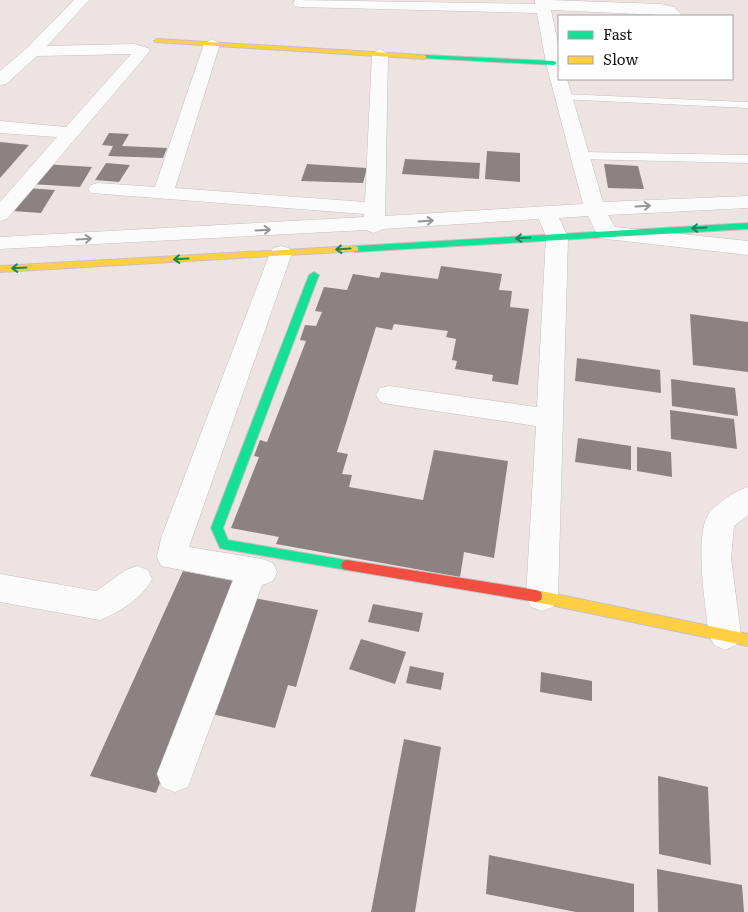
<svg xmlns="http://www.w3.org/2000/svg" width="748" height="912" viewBox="0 0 748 912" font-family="Literata,serif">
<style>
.building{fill:#8c8283}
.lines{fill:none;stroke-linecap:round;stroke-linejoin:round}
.lane-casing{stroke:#c6c0c0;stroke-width:1}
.street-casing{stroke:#c6c0c0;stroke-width:1}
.fast-casing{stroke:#c6c0c0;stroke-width:2}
.slow-casing{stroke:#c6c0c0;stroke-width:2}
.jam-casing{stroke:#c6c0c0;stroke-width:2}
.lane{fill:#fcfbfb;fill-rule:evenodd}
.street{fill:#fcfbfb;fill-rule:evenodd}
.fast{fill:#16e098;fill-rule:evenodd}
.slow{fill:#ffcf43;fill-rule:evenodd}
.jam{fill:#f24e42;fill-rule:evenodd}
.oneway{stroke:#979494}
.oneway2{stroke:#18855d}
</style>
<rect width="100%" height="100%" fill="#ede3e3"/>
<path class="building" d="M109,133l20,1 -7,12 45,2 -4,10 -55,-2 5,-10 -11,-1z
M0,142l29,3 -29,33z
M487,151l33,2v29l-35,-3z
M405,159l75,4 -1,16 -77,-5z
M106,163l24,2 -11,17 -24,-2z
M43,164l49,3 -12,20 -50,-3z
M307,164l60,4 -4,15 -62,-2z
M604,164l34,2 6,23 -36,-1z
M27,188l28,2 -14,23 -29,-2z
M441,266l61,8 -3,16 13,1 -2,16 19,2 -11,76 -26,-4 1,-6 -38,-6 2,-8 -5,-1 4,-21 -10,-2 2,-6 -54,-7 -2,6 -16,-3 -39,125 11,2 -6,20 10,1 -3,12 74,13 11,-50 74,11 -14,97 -30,-6 -4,25 -184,-33 3,-7 -48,-9 28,-71 -5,-1 6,-16 7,2 39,-101 -6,-1 5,-15 11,1 6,-14 -7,-1 9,-24 23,3 6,-16 26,4 2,-6 57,7z
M690,314l58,8v50l-55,-7z
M577,358l83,12 1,23 -86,-12z
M671,379l64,9 3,28 -66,-10z
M670,410l64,9 3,30 -66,-10z
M578,438l53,8v24l-56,-8z
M637,447l34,5 1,25 -35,-6z
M183,571l56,11 -83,211 -66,-17z
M248,597l70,13 -22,77 -8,-2 -13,43 -68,-15z
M373,604l50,9 -4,19 -51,-10z
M361,639l45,13 -11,32 -46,-15z
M410,666l34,7 -3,17 -35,-7z
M541,672l51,9v20l-52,-9z
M404,739l37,8 -26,165h-44z
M658,776l50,11 3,78 -52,-11z
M489,855l145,29v28h-58l-90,-18z
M657,869l85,16 2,27h-86z"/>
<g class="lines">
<g class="lane-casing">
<path id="lane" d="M564,94l181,8h3v6l-188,-9v-4z
M581,152l167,3v8l-171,-4 -2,-3 2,-3z"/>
</g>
<g class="street-casing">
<path id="street" d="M74,0h15l-42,46 87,-2 14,4 2,3 -143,168 -7,2v-19l57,-65 -57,-4v-12l66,6 65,-73 -94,2 -31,28 -6,1v-14l27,-23z
M295,0l240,4v-4h14l112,4 13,3 9,9 -132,-6 8,38v31h8l36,123 145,-6v12l-140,7 7,12 133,14v14l-141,-16 -8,-1 -11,-22 -29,2 9,19 -10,360 -5,10 -11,4 -11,-4 -5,-10 10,-171 -147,-22 -9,-2 -4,-7 4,-7 9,-2 148,21 9,-170 -7,-18 -156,10 -9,4 -8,-3 -366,19v-12l364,-20v-3l-273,-21 -3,-4 3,-4 7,-2 57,4 49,-143 8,-5 8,5 -45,144 190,14 7,-148 8,-5 8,5 -3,162 198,-12 -37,-141 -9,-50 -237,-6 -5,-1 -2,-3z
M281,246l8,2 3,5 -103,294 73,12 11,4 4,9 -4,9 -11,4 -74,202 -13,5 -13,-5 -5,-13 76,-194 -72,-14 -4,-9 4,-19 109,-285 3,-5z
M748,487v28l-14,11 -3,32 10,77 -5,10 -11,5 -11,-5 -5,-10c-3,-26 -16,-103 1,-123 9,-10 25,-21 38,-25z
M137,566l11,4 4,9c-8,18 -34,34 -52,41l-100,-18v-28l96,17 30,-21z"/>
</g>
<g class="fast-casing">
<path id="fast" d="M424,55l130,6 3,2 -3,2 -132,-7 -1,-1z
M748,223v6l-393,23 -4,-3 4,-3z
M314,272l5,3 -96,253 5,12 123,21 2,4 -2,4 -4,1 -123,-21 -4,-1 -9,-20 98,-253z"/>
</g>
<g class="slow-casing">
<path id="slow" d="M157,39l267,16 3,2 -3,2 -269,-17 -1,-1z
M355,246l3,1v4l-358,21v-6z
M536,590l212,44v12l-212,-44 -5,-2 -1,-4 1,-4z"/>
</g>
<g class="jam-casing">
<path id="jam" d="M347,560l189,30 5,2 1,4 -1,4 -5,2 -189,-32 -4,-1 -2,-4 2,-4z"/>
</g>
<use href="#lane" class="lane"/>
<use href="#street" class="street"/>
<use href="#fast" class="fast"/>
<use href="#slow" class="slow"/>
<use href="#jam" class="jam"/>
</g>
<defs><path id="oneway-shaft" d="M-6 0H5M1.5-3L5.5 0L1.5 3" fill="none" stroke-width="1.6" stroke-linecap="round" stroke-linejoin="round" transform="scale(1.25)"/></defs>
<g class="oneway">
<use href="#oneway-shaft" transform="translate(643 206) rotate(-3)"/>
<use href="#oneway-shaft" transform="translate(426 221) rotate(-4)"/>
<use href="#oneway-shaft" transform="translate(263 230) rotate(-3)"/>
<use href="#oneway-shaft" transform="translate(84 239) rotate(-3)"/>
</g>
<g class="oneway2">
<use href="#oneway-shaft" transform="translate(699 228) rotate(177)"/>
<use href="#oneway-shaft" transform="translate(523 238) rotate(177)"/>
<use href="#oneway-shaft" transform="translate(343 249) rotate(176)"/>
<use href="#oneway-shaft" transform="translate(181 259) rotate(177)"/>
<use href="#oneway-shaft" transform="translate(19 268) rotate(177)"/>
</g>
<rect x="558" y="15" width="175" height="65" fill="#ffffff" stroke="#a4a1a1"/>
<rect x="568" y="31" width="25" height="8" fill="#16e098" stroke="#a4a1a1"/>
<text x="603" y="40" font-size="15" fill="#1b1515">Fast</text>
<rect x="568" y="56" width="25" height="8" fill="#ffcf43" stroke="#a4a1a1"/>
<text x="603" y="65" font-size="15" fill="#1b1515">Slow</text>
</svg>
